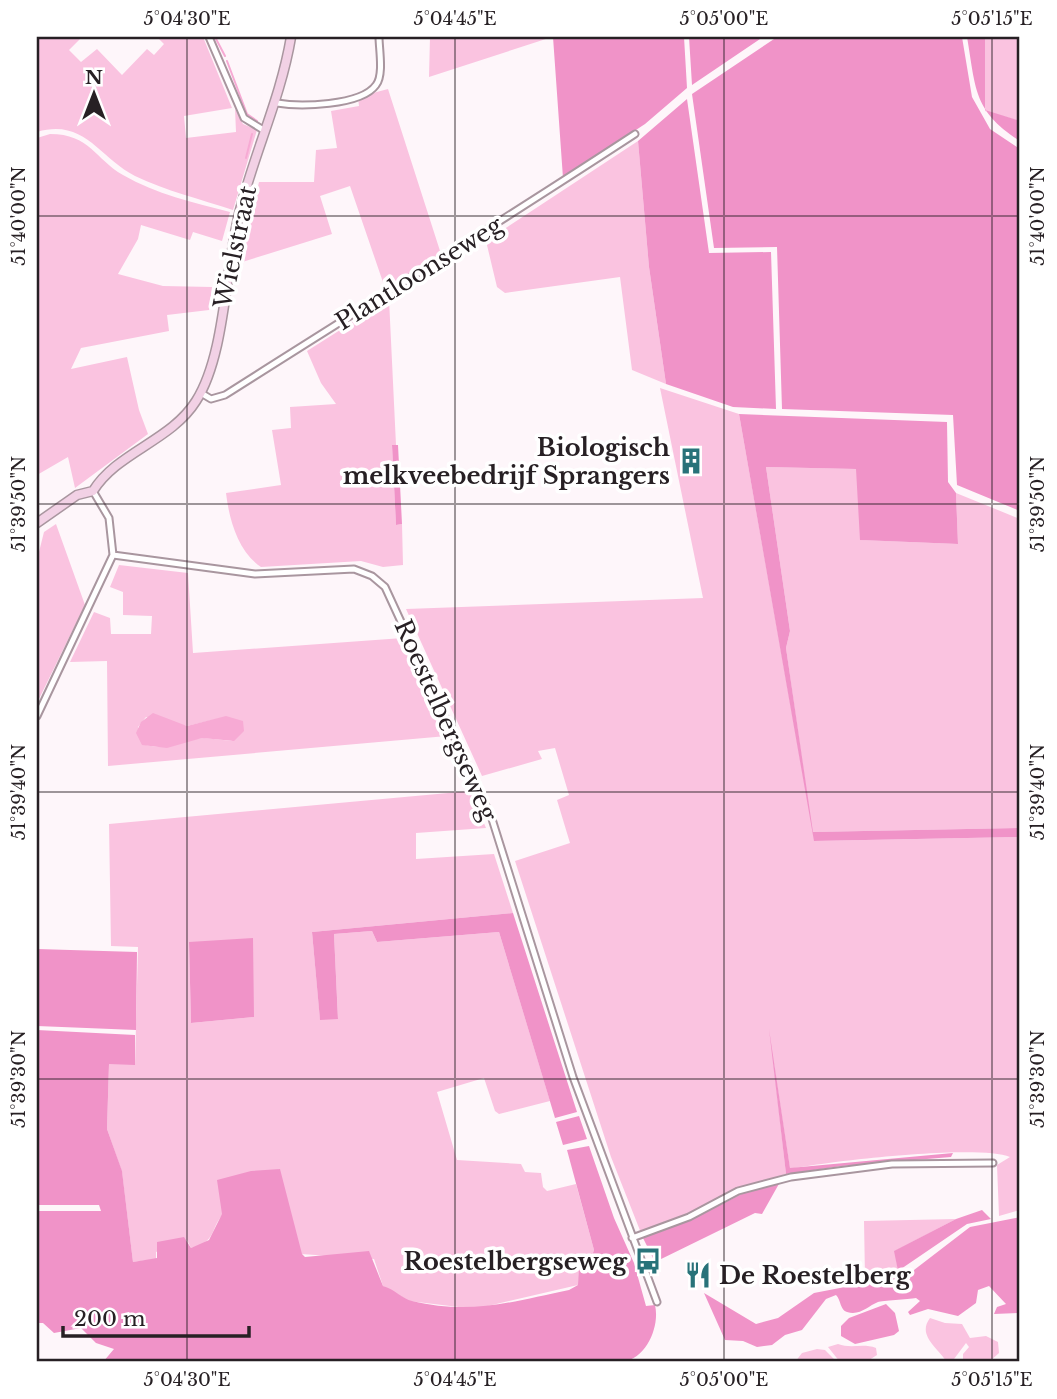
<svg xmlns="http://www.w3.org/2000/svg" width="1057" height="1399" viewBox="0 0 1057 1399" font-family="'Libre Baskerville',serif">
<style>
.green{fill:#fac3e0;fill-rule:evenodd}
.forest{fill:#f093c8}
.water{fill:#f7aad4}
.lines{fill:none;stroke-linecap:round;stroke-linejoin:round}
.stream{stroke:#f7aad4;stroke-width:2}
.street-casing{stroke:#a9969f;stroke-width:9}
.secondary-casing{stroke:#a9969f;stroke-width:11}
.street{stroke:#fff;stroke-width:5}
.secondary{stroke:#f2d1e5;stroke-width:8}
.ticks{fill:none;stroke:#272024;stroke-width:2;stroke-opacity:0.45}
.labels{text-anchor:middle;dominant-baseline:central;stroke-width:7;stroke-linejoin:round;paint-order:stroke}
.street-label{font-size:24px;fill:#272024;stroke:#fff}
.poi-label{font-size:24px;font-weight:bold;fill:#272024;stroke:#fff;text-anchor:end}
.neatline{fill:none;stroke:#272024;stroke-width:2.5}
.ticks-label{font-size:18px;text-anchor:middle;fill:#272024}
</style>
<rect width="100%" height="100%" fill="#fef6fa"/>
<path class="green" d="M37,37h45l-13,13 12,12 16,-13 25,26 25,-26 7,6 10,-11 -7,-7h46l29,71 -48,8 2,22 50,-6 -1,-23 8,15 14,6 -24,80c-33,-11 -67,-19 -98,-34 -36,-18 -50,-58 -98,-44z
M430,37h122l-123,40z
M985,37h35v84l-35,-10z
M388,89l53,165 -56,34 -35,-102 -30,10 12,38 -93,29 20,-81h55l2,-32 21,-2 -6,-37 28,-5 -1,-9z
M50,134c40,0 45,25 73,41 33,19 71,28 107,37l-8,29 -29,-9 -3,8 -49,-15 -3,14 -20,35 45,12 49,1 -3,23 -42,5 2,16 -88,17 -10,21 56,-12 12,53 9,24 -73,54 -7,-31 -31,18v-337z
M638,141l11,126 17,117 -34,-14 -12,-93 -115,16 -8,-6 -11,-46z
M389,299l7,146h-4l4,80 6,-1 1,41 -20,2 -22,-6 -100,6c-23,-15 -32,-48 -35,-74l55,-8 -9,-55 19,-2 -1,-21 46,-3 -15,-21 -14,-32z
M660,388l79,26 70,395 -23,-161 4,-17 -24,-164 91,2 4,71 97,4 -2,-51 64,26v309l-207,4 2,9 205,-4v373l-21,6 -2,-51 13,-8c-32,-13 -180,4 -220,12l-17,-111 13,116c-50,14 -96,40 -145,59l-30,-76 -96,-296 55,-18 -13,-43 12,-5 -14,-47 -17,3 4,8 -60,17 -76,-167 297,-11z
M56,524l29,81 -48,98v-143l7,-28z
M119,565l69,8 5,80 210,-15 44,98 -339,30 -1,-105 -37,1 24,-50 16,6 1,16h40l1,-18 -29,-1v-23l-13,-5zM146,717l41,9 34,-8 11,23c-9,-1 -19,-2 -28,-3 -21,-1 -37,15 -61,6l-5,-17z
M470,791l16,37 -70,5v26l78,-5 19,59 -201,19 8,87 18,-1 -4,-84 38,-3 5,11 122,-10 51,169 -51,13 -4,-3 -11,-33 -47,14 20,68 64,4 4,8 16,1 2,14 4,4 29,-7 18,66 -2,6c-18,6 -12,14 -14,29l-103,24 -66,-8 -26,-15 -9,-27 -73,-5 -22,-85c-17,13 -43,27 -56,45 -14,17 -6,27 -32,34l-4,-8 -31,12v7l-23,3 -11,-90 -15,-43 2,-65h26l3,-117 -27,-1 -2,-122zM189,943l65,74 -63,6z
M956,1219l-61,32 3,20 -33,6 -1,-56z
M930,1318l15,5 17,1 8,14 16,-2 12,6 1,11 -10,9h-26v-8l6,-7 -3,-4 -12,16 -7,3c-10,-15 -30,-27 -17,-44z
M838,1344c13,5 25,-1 38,4l1,7 -11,7h-26l-12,-15z
M817,1349l8,1 12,12h-42l7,-9z"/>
<path class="forest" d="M553,37h131l3,51 -42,36 -82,54z
M689,37h74l-71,48z
M777,37h185l10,60 18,32 30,20v362l-63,-26 -4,-70 -171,-6 -5,-162 -63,1 -22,-154z
M967,37h18v73l35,11v20c-47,-30 -44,-52 -53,-104z
M687,99l22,154 62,-1 5,157 -43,-2 -67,-23 -17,-117 -11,-126z
M739,414l208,8 1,60 8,11 2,51 -98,-4 -4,-71 -90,-2 24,164 -4,17 27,184 207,-4v9l-206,4z
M392,445h6l4,79 -6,1z
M513,913l64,199 -22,6 -56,-186 -122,10 -5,-11 -38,3 4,85 -18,1 -8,-88z
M253,938l1,79 -63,6 -2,-81z
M37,949l100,3 -1,78 -99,-4z
M769,1029l21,139 163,-15 -2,4 -109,9 -56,8z
M37,1030l98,5v30l-26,-1 -2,65 15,42 11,91 24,-4v-16l27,-5 7,11 18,-8 13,-26 -5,-34 34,-9 29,-2 22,85 3,3 64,-6 14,35c11,3 20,13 29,15 59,14 99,1 157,-11l9,-5 1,-23 13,-6 2,-6 -27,-100 22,-4 25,72 20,45 12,43 9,-1c5,21 -8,53 -32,57h-520l11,-13 -18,-6 -15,-15 -27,5 -11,-10h-6v-112h64l-2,-6h-62z
M579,1116l8,23 -24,6 -7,-23z
M780,1182l-18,32 -7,-1 -100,49 -12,-24 52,-20 64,-33z
M982,1210l9,9 -24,5 -69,47 -4,-20 62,-32z
M1020,1217v96l-26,1 3,-7 9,-3 -17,-18 -11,4 -2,13 -18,13 -30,-7 -18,6 -2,-3 12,-11 -4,-3c-8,1 -34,3 -38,4 -10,4 -18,14 -31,10 -7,-2 -6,-12 -11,-17l-10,4 -24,31 -17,5 -13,10 -15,2 -14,-6 -18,-1 -21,-47 52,31 22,-6 36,-25 88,-17 12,-6 56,-43z
M886,1304l9,9 4,18 -5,4 -39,9 -14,-8v-10l8,-8z"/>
<path class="water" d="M153,713l34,13 39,-10 17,5 1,10 -10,10 -32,-3 -35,10 -25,-3 -6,-12 5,-11z"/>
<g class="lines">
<path class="stream" d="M215,37l10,19
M227,61l20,53 10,7
M246,158l6,-24"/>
<g class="street-casing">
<path id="street" d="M209,37l35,81 21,13
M277,103c22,4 84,3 99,-18 8,-10 3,-36 3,-48
M201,393l10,6 14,-4c137,-87 274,-172 410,-261
M113,555l142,19 99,-5 18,7 13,11 107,232 81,258 84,225
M37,716l76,-161 -4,-37 -16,-27
M632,1238l57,-21 49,-26 53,-14 101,-13 101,-1"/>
</g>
<g class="secondary-casing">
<path id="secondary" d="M37,523l40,-28 16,-4c24,-39 78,-50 103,-90 30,-47 29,-135 44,-191 15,-59 41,-113 51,-173"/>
</g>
<use href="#street" class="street"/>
<use href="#secondary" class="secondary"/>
</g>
<path class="ticks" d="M187,37v1325M455,37v1325M724,37v1325M992,37v1325M37,216h983M37,504h983M37,792h983M37,1079h983"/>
<defs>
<g id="building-bare" transform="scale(2.1)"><path d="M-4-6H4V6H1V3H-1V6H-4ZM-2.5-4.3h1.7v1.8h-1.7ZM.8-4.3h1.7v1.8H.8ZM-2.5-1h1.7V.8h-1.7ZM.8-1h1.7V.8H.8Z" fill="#287279" stroke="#fff" stroke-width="2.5" paint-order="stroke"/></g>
<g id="bus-bare" transform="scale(2.1)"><path d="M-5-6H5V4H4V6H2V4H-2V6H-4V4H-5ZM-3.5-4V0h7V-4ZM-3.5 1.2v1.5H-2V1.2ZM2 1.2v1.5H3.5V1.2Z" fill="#287279" stroke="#fff" stroke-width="2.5" paint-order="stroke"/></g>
<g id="restaurant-bare" transform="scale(2.1)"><path d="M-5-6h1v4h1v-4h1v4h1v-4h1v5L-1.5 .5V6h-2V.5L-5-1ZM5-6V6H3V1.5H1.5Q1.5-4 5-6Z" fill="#287279" stroke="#fff" stroke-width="2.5" paint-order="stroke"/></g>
</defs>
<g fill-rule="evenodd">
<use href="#building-bare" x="691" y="461"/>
<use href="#bus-bare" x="648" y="1261"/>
<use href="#restaurant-bare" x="698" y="1275"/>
</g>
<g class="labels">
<g class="street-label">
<text transform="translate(235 247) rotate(-78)">Wielstraat</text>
<text transform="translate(419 273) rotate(-32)">Plantloonseweg</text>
<text transform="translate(446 720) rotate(66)">Roestelbergseweg</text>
</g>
<g class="poi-label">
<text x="670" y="447">Biologisch<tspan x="670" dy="28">melkveebedrijf Sprangers</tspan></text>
<text x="627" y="1261">Roestelbergseweg</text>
<text x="719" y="1275" text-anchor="start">De Roestelberg</text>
</g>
</g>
<rect width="1057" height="1399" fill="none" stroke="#ffffff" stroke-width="77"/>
<g transform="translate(94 94)" stroke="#ffffff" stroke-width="5" paint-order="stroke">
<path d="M0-5L12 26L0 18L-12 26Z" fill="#272024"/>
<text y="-10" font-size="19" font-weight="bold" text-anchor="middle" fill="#272024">N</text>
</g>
<path d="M63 1326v10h186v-10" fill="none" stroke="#272024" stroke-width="3.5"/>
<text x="74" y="1326" font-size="21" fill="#272024" stroke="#ffffff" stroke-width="5" paint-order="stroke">200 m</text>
<rect x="38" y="38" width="980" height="1322" class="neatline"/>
<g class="ticks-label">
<text x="187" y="25">5°04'30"E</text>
<text x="455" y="25">5°04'45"E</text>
<text x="724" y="25">5°05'00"E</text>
<text x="992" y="25">5°05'15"E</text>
<text transform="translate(19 216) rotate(-90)" y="6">51°40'00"N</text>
<text transform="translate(1038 216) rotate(-90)" y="6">51°40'00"N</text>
<text transform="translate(19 504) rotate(-90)" y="6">51°39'50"N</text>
<text transform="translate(1038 504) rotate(-90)" y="6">51°39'50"N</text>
<text transform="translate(19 792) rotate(-90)" y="6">51°39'40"N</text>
<text transform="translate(1038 792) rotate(-90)" y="6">51°39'40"N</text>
<text transform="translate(19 1079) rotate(-90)" y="6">51°39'30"N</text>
<text transform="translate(1038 1079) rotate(-90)" y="6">51°39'30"N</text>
<text x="187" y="1386">5°04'30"E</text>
<text x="455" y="1386">5°04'45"E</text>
<text x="724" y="1386">5°05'00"E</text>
<text x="992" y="1386">5°05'15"E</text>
</g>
</svg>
